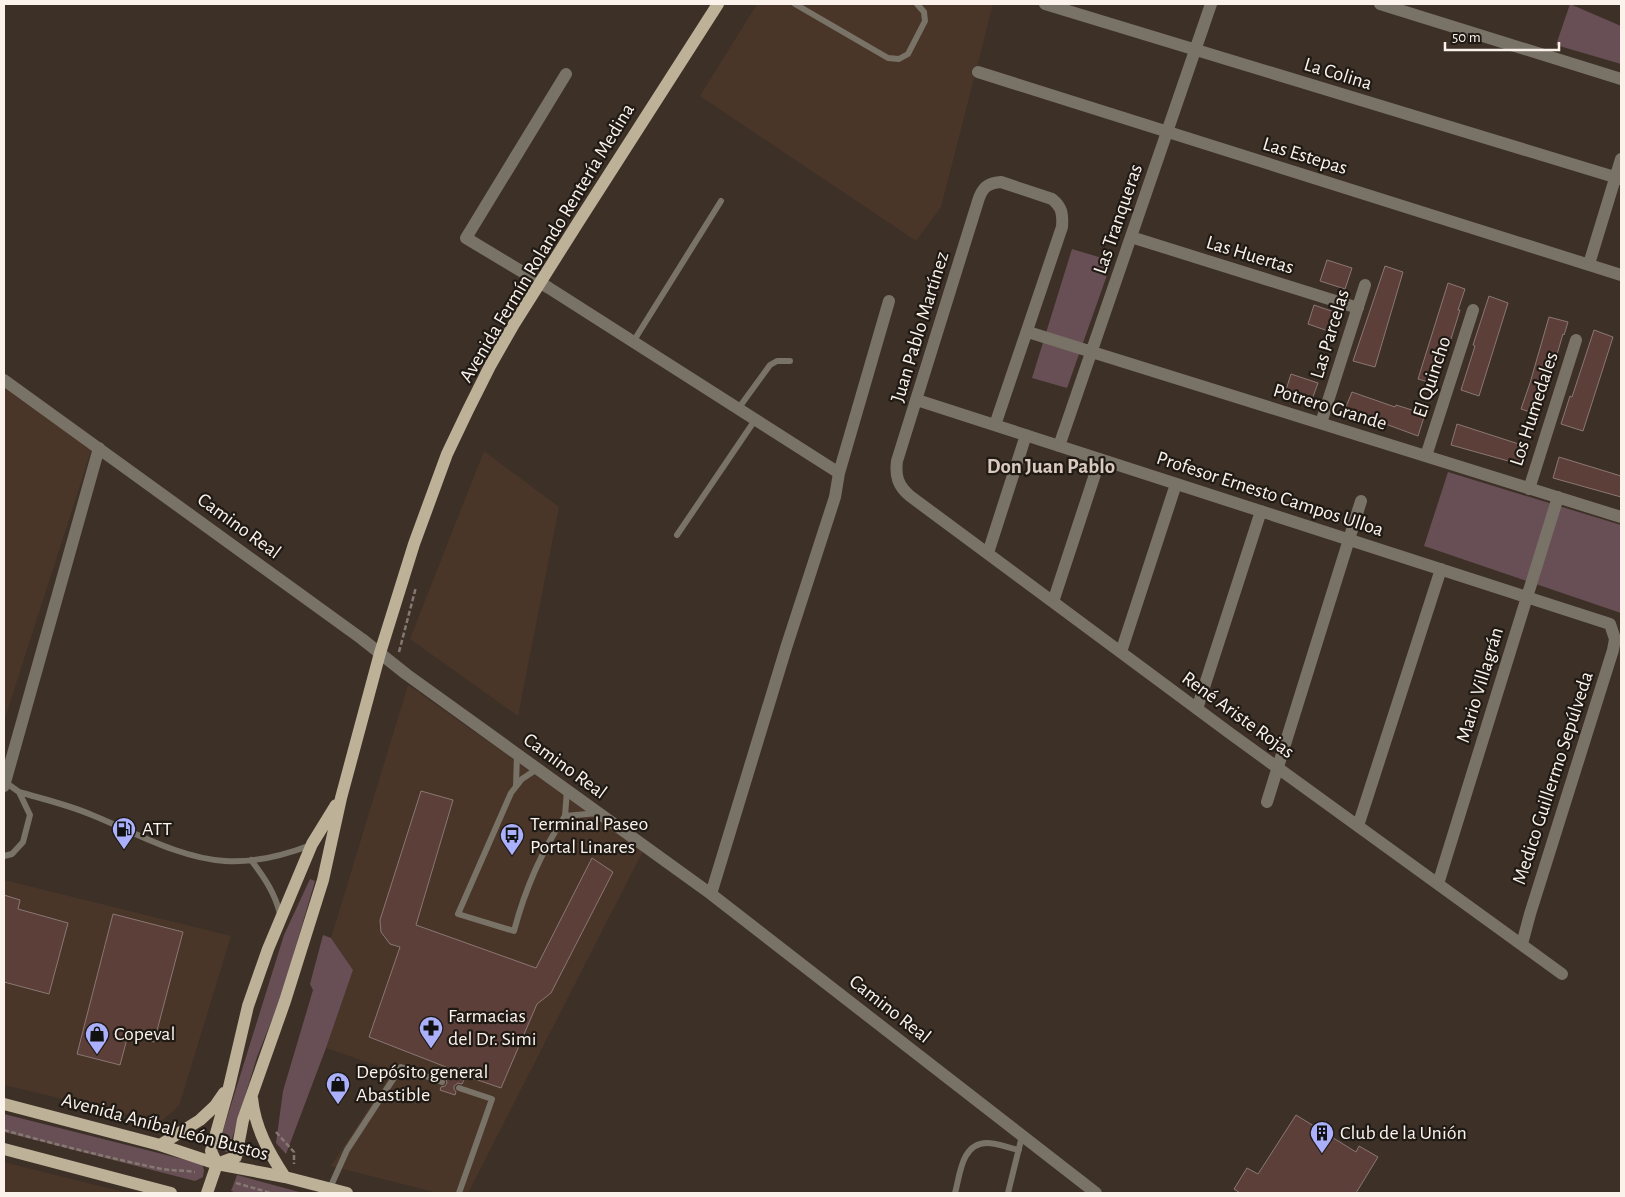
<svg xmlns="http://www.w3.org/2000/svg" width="1625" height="1197" viewBox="0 0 1625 1197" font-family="'Alegreya Sans',sans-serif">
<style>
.built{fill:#493629}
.green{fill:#674f55}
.building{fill:#5d3f3a;stroke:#8a7773}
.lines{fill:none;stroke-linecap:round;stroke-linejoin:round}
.path{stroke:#847870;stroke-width:2.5;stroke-dasharray:5 2.5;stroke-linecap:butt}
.lane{stroke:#797266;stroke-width:6}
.street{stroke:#797266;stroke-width:12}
.primary{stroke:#bdb198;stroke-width:12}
.labels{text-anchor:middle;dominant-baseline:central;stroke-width:4.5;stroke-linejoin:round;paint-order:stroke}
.street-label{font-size:20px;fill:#fbf2ec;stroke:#201a15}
.poi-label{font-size:20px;fill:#fbf2ec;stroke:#201a15;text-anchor:start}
.neighbourhood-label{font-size:21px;font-weight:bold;fill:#dac9be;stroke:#201a15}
</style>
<rect width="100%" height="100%" fill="#3d3027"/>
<path class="built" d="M757,4h236l-52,203 -25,34 -216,-145z
M4,377l89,68 -89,276z
M484,451l75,56 -41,209 -108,-77z
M408,685l235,166 -175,342h-30l-107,-27 62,-95 -67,-23 27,-78 -22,-32z
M4,880l227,56 -52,170 -19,16 -156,-37z
M4,1162l7,2 117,29h-124z"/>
<path class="green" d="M1570,4l51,22v38l-65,-19z
M1072,249l40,12 -45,127 -35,-10z
M1448,472l173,53v88l-197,-67z
M310,879l5,2 -34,116 -24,60 -29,95 -11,-2 67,-215z
M323,935l8,3 22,32 -27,78 -40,106 -10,-11 7,-52 30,-101 -3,-6z
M4,1114l198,50 2,6 -1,7 -8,4 -191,-49z
M237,1175l66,18h-66l-6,-2z"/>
<path class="building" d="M1327,260l25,8 -7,21 -25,-8z
M1385,266l18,6 -28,95 -22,-6z
M1448,283l17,6 -7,21h2l-9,29h-1l-15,45 -17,-5z
M1489,296l19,7 -29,93 -18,-6 14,-44 -2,-1z
M1314,305l26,9 -6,19 -26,-9z
M1549,317l19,5 -4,13 -1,-1 -24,81 -18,-6 9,-26z
M1594,330l19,7 -30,94 -22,-7 9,-28 2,1z
M1291,374l27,9 -7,19 -26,-9z
M1352,392l43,15 1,-2 29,9 -7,22 -73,-27z
M1457,424l68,22 -6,18 -68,-19z
M1559,457l62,19v21l-68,-19z
M421,791l32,9 -37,125 120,43 56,-110 21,14 -62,121 -14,11 -36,84 -35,-12 -4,8 -4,-1 -4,3v3l2,3 -1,3 -15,-5 1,-3 4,-1 2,-3 -1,-4 -2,-2 2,-10 -77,-30 31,-90 -10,-3 -9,-12 -1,-12z
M4,895l16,5 -2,9 50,14 -19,71 -45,-12z
M113,914l70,18 -29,110 -26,-7 -8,30 -43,-11z
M1296,1115l60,37 3,-6 19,11 -22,36h-116l-6,-4 13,-21 11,6z"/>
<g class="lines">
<path class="path" d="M399,652l17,-65
M4,1130c50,14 101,27 153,38 12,3 25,2 38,4
M276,1132l18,20v12
M236,1183l35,10"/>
<path class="lane" d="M795,4l93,54 11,1 9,-5 17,-33 -1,-9 -7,-8
M633,342l88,-141
M738,409l32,-44 7,-4h13
M677,535l78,-115
M537,769l-15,10 -11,14 -53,121 56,17c11,-42 27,-79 51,-115
M516,786l1,-31
M567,790l-2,26 33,-3
M19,792c24,7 50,13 73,23 42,17 87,43 133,46 29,2 60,-6 86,-16
M4,856l8,-2 11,-12 7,-27 -11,-23 -14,-10
M251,860c13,17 24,33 29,54
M330,1188l17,-38 54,-83 41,15
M459,1193l33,-94 -33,-11
M955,1193c5,-17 6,-50 32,-50 10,0 22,5 32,7
M1008,1193l14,-57"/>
<path class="street" d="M1045,4l576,175
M1380,4l241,75
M978,72l643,203
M566,74l-100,164 83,50 290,185
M1131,237l227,71
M1589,264l32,-105
M1028,332l593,185
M4,380l358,259 44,35 305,220 385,299
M917,400l693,224 5,15 -2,11 -83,264 -8,30
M1321,423l44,-138
M995,425l67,-198c1,-13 0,-20 -10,-28l-51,-17c-14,1 -19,6 -23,19l-81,260c-2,15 1,25 13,35l321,238 331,240
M1059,446l152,-442
M1426,456l47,-146
M1529,489l47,-149
M988,553l38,-118
M1053,602l47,-143
M1121,652l55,-168
M1197,709l64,-198
M4,786l95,-338
M1267,802l94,-301
M1358,826l83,-257
M1438,884l120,-387
M711,894l75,-246 49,-151 4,-24 50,-172"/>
<path class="primary" d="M252,1098c3,30 17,55 33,79
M4,1104l156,41 57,19 68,13 62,16
M160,1145l40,-25 15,-14 9,-13
M4,1149l167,44
M217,1164l19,-7 7,-37 42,-119 38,-121 18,-82 39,-145 34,-109 33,-90 21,-44 22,-44 24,-42 65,-103 139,-217
M207,1193l10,-29 -6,-13 18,-64 19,-81 20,-57 44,-105 24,-39"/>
</g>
<defs>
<g id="fuel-pin" transform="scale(1.25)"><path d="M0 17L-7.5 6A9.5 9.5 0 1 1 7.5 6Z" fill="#aab0fb" stroke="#201a15"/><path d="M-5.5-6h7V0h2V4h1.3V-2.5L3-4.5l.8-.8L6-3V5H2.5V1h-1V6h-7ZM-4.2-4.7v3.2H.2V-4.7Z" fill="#111"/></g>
<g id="bus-pin" transform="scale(1.25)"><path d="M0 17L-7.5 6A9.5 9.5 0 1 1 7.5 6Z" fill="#aab0fb" stroke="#201a15"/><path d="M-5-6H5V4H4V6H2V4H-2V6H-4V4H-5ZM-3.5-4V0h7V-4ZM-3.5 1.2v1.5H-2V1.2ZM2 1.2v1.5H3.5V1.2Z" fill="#111"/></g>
<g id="pharmacy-pin" transform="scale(1.25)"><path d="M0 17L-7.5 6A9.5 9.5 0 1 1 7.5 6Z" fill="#aab0fb" stroke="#201a15"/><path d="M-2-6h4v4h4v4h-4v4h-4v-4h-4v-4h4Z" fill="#111"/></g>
<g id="shop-pin" transform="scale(1.25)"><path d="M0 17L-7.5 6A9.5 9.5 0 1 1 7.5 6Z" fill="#aab0fb" stroke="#201a15"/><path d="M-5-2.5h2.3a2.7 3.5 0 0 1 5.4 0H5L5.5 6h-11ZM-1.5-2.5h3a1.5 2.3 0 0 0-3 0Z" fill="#111"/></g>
<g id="building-pin" transform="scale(1.25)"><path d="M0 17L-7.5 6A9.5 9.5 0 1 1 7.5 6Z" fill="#aab0fb" stroke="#201a15"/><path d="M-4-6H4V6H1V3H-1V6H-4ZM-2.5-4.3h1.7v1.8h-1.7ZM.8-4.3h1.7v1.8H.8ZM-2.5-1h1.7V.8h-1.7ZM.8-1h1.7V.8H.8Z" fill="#111"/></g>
</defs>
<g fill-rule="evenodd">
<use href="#fuel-pin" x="124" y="829"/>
<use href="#bus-pin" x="512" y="835"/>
<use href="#pharmacy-pin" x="431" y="1028"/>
<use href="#shop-pin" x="97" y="1034"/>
<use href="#shop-pin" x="338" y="1084"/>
<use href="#building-pin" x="1322" y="1133"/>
</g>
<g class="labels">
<g class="street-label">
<text transform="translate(1338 74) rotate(17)">La Colina</text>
<text transform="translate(1305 156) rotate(17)">Las Estepas</text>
<text transform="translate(1118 219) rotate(-71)">Las Tranqueras</text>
<text transform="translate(547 243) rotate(-59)">Avenida Fermín Rolando Rentería Medina</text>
<text transform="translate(1250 255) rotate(17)">Las Huertas</text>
<text transform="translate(920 327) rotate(-73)">Juan Pablo Martínez</text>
<text transform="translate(1330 334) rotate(-73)">Las Parcelas</text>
<text transform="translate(1432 377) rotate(-72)">El Quincho</text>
<text transform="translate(1330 407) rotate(17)">Potrero Grande</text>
<text transform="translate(1534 409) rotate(-72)">Los Humedales</text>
<text transform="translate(1270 494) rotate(18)">Profesor Ernesto Campos Ulloa</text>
<text transform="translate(239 526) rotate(36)">Camino Real</text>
<text transform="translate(1480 685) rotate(-73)">Mario Villagrán</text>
<text transform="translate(1238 715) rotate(36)">René Ariste Rojas</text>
<text transform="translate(565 766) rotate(36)">Camino Real</text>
<text transform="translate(1553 778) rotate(-72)">Medico Guillermo Sepúlveda</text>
<text transform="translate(890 1009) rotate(38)">Camino Real</text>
<text transform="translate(165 1127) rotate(15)">Avenida Aníbal León Bustos</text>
</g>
<g class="poi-label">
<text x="530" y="824">Terminal Paseo<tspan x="530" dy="23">Portal Linares</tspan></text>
<text x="142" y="829">ATT</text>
<text x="448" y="1016">Farmacias<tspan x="448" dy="23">del Dr. Simi</tspan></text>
<text x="114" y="1034">Copeval</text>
<text x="356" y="1072">Depósito general<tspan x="356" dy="23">Abastible</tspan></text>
<text x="1340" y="1133">Club de la Unión</text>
</g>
<g class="neighbourhood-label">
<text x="1051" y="466">Don Juan Pablo</text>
</g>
</g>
<rect width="1625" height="1197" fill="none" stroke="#fbf2ec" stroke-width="10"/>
<path d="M1445 42v8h114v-8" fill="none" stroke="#fbf2ec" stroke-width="2.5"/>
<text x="1452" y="42" font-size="15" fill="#fbf2ec" stroke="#201a15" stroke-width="4" paint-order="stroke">50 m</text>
</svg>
